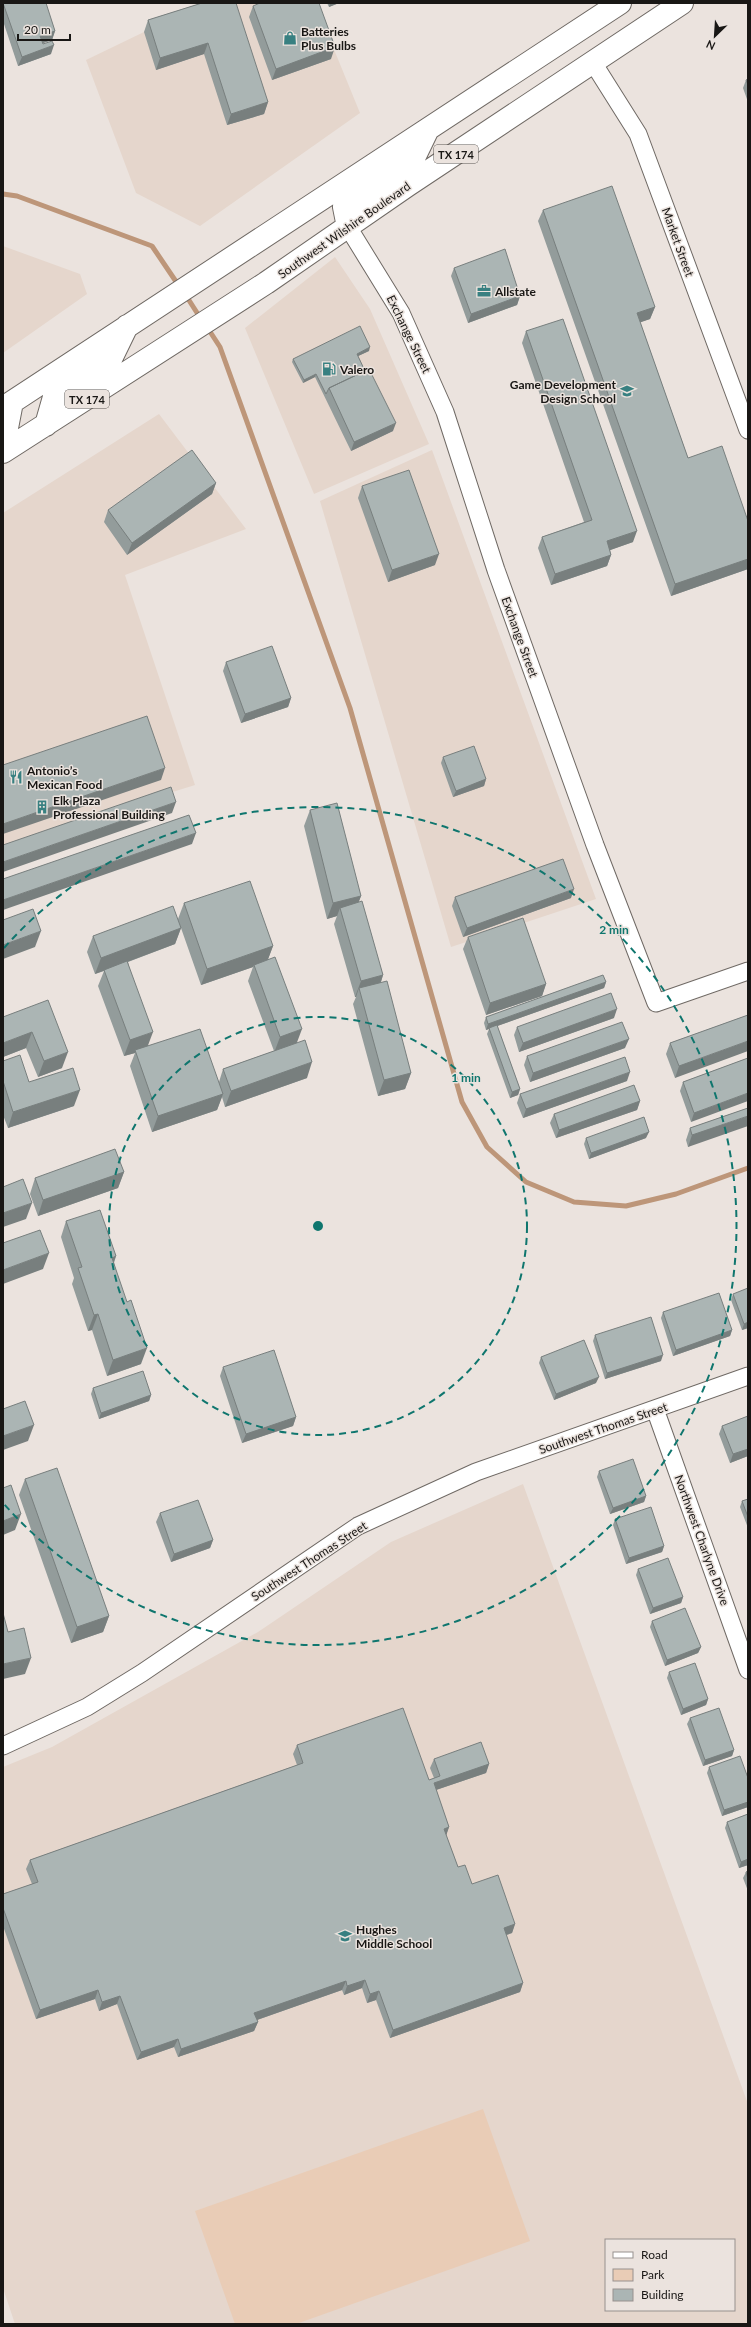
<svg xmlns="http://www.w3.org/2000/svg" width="751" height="2327" viewBox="0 0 751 2327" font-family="Lato,sans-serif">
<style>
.built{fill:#e5d6cc;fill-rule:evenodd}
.green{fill:#e9ccb6}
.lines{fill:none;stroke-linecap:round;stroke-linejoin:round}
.stream{stroke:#bd9679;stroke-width:5}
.minor-casing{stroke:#6f6964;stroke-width:19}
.major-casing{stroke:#6f6964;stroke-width:24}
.minor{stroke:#fff;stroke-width:17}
.major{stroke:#fff;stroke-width:22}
.wall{fill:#939c9b;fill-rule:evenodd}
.shaded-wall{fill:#787f7e}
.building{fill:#abb5b4;stroke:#787f7e}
.ring{fill:none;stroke:#0f766e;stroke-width:2;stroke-dasharray:7 5}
.labels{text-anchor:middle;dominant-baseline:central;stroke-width:3;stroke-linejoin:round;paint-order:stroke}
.shield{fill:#ebe3de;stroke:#585451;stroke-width:1}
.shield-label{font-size:11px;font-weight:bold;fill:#191715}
.poi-label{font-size:12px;font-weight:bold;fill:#191715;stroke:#ebe3de;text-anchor:start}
.street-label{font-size:12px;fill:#191715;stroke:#ebe3de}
.centre{fill:#0f766e;stroke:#ebe3de;stroke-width:2}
.ring-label{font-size:12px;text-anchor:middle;font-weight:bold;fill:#0f766e;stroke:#ebe3de;stroke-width:3;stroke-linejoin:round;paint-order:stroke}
</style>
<rect width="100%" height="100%" fill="#ebe3de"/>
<path class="built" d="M204,3h111l45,110 -160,113 -64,-33 -50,-133z
M3,246l77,28 7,20 -84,59z
M335,257l35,52 59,135 -115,50 -69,-166z
M159,414l87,115 -121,46 70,210 -192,60v-332z
M432,450l164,449 -145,48 -131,-446z
M523,1484l225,620v220h-733l-12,-36v-521l49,-20 206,-115 133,-90zM606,2240h128v70h-128z"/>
<path class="green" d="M483,2109l47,132 -234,83h-61l-40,-113z"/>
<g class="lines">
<path class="stream" d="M3,194l14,2 135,50 27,40
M185,294l16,25
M207,327l13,20 130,361 112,394 25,45 39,35 48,20 52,4 50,-12 72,-26"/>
<g class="minor-casing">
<path id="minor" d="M592,61l46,73 110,296
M348,227l53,86 44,99 51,158 99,275 61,158 92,-32
M655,1409l93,261
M3,1746l84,-39 55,-34 216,-147 118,-54 272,-96"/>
</g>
<g class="major-casing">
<path id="major" d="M348,227l-4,-20 69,-47 15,-31
M3,408l617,-405
M46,425l8,-28 56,-36 17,-35
M3,431l4,-3 5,-26
M3,452l263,-169 142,-98 274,-182"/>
</g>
<use href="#minor" class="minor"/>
<use href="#major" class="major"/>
</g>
<path class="wall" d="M3,3l52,28 -3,9 -9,3 8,11 -33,12 -15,-45z
M202,3l66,99 -4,12 -37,11 -23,-71 -48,16 -12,-38 4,-12z
M327,3h12l-10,4z
M253,6l78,53 -59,21 -23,-63z
M748,79v23l-5,-14 3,-8z
M543,210l112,97 -5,12 -10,3 48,136 60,63v48l-77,27 -133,-375z
M454,268l66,28 -3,9 -49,18 -17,-47z
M526,331l107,211 -23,8 1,5 -4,11 -56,19 -13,-37 4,-11 42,-15 -62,-179z
M369,351l-11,5 35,75 -42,20 -36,-74 -12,6 -11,-21 1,-3z
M216,483l-4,11 -85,61 -23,-33 4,-12z
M362,486l73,79 -47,17 -30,-84z
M226,662l65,36 -3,9 -47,16 -18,-52z
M443,757l43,22 -2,7 -31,11 -12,-34z
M310,810l51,86 -3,7 25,72 -2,7 30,91 -6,16 -27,7 -25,-92 3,-7h-1l-21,-73 3,-8 -10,3 -23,-93z
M455,897l116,1 -108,39 -11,-31z
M184,903l89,43 -5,13 29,84 10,35 -82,29 -3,-10 -5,13 -65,22 -22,-66 5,-13 -11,3 -26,-70 6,-15 -9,3 -8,-22 6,-16 85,-17zM181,928l20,57 52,-18 -5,14 26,70 -51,18 -4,13 -71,-36 -20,-84 47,-18z
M468,937l78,47 -4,12 -56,19 -23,-66z
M606,982l-2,6 -107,38 23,63 -2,6 -8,3 -23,-64 2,-5 -3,1 -2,-7 2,-6z
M48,1000l14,68 -24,9 -12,-29 -23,9z
M748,1015l-73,63 -9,-24 4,-11z
M614,1018l-95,34 -5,-17 3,-8z
M625,1048l-95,34 -6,-17 3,-9z
M748,1058l-57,64 -11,-31 3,-9z
M3,1061l26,21 45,24 -66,22 -5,-13z
M627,1081l-104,37 -6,-15 3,-9z
M640,1101l-3,9 -81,28 -6,-15 4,-9z
M748,1108l-60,39 -2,-7 4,-12z
M586,1138h60l-57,21 -5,-15z
M124,1172l-6,16 -80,28 -8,-22 5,-16z
M66,1221l50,35 -2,7 27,101 -34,12 -15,-46 -4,1 -16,-47 2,-6 -13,-41z
M733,1294l15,34 -6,2 -11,-30z
M663,1312l69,18 -2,6 -57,20 -12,-38z
M595,1335l66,26 -56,18 -12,-38z
M541,1357l55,26 -42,17 -15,-37z
M223,1367l73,50 -3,9 -51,17 -22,-67z
M93,1388l58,7 -2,6 -50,18 -8,-25z
M748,1416v40l-18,7 -11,-29 3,-8z
M599,1471l47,25 -2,6 -34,12 -13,-37z
M25,1479l84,137 -6,16 -32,11 -52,-148z
M748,1499v29l-8,-21 2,-6z
M160,1513l53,27 -3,8 -39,14 -15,-40z
M615,1519l49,27 -2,6 -36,12 -13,-39z
M638,1569l45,28 -2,6 -31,11 -14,-39z
M652,1621l49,26 -3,6 -33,13 -15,-39z
M669,1672l39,27 -2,6 -25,10 -14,-37z
M690,1718l44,32 -2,6 -29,10 -16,-42z
M297,1745l132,35 5,-2 -4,-10 4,-9 55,5 -3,9 -50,17 13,37 -3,8 12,32 14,17 43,40 -3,9 -6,2 17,48 -3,9 -130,46 -14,-38 -9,3 -5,-15 -18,7 -2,-5 -85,30 1,2 -4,9 -76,26 -4,-10 -37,13 -20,-56 -18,7 -4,-12 -59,20 -33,-93v-32l29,-10 -6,-15 4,-9 267,-95 -4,-11z
M709,1767l39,11v29l-26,9 -15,-43z
M748,1814v51l-9,3 -14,-40 2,-6z
M748,1871v20l-5,-13 3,-6z"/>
<path class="shaded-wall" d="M330,3h9l-10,4z
M55,31l-3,9 -15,5 3,-9z
M208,43l-4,11 -48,16 4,-12z
M54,45l-3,9 -33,12 4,-9z
M335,47l-4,12 -59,21 4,-11z
M268,102l-4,12 -37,11 4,-11z
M520,296l-3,9 -49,18 3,-9z
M655,307l-5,12 -17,6 4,-12z
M370,347l-1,4 -13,6 1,-3z
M316,374l-1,3 -12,6 1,-3z
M396,423l-3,8 -42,20 3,-9z
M216,483l-4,11 -85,61 5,-12z
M637,531l-4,11 -31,11 5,-12z
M439,554l-4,11 -47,17 4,-12z
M611,555l-4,11 -56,19 4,-11z
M748,559v10l-77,27 4,-12z
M291,698l-3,9 -47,16 4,-9z
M165,768l-4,12 -158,54v-10z
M486,779l-2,7 -31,11 3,-6z
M176,802l-4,11 -169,59v-10z
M196,833l-4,11 -189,66v-10z
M574,889l-3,9 -108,39 4,-9z
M361,896l-6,16 -15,-4 -3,8 -10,3 6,-16z
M181,928l-6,16 -80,30 6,-16z
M41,931l-6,16 -32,12v-14z
M273,946l-6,16 -13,3 -1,2 -52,18 6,-16z
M383,975l-5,16 -19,-3 -3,9h-1l6,-16z
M606,982l-2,6 -118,42 2,-6z
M546,984l-4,12 -56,19 4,-12z
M617,1009l-3,9 -95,34 4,-9z
M302,1029l-6,16 -22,8 6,-16z
M32,1032l-6,16 -23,9v-14z
M153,1032l-6,16 -12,2v3l-11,3 6,-16z
M629,1039l-4,9 -95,34 3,-9z
M748,1041v10l-73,27 4,-12z
M68,1052l-6,16 -24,9 6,-16z
M312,1062l-5,16 -82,29 6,-16z
M630,1072l-3,9 -104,37 3,-9z
M411,1073l-6,16 -27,7 6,-16z
M520,1089l-2,6 -8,3 2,-6z
M80,1090l-6,16 -66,22 5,-16z
M748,1093v8l-57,21 3,-9z
M223,1094l-6,16 -65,22 6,-16z
M640,1101l-3,9 -81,28 3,-8z
M748,1116v10l-60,21 4,-12z
M649,1132l-3,6 -57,21 2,-6z
M124,1172l-6,16 -80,28 5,-16z
M32,1203l-6,16 -23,8v-14z
M49,1253l-6,16 -40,15v-14z
M116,1256l-6,16 2,-14z
M98,1314l-6,16 -4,1 6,-16z
M748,1322v6l-6,2 2,-6z
M732,1330l-2,6 -57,20 3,-6z
M147,1348l-6,16 -34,12 6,-16z
M663,1355l-2,6 -56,18 2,-6z
M599,1377l-3,6 -42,17 2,-6z
M151,1395l-2,6 -50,18 2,-6z
M296,1417l-3,9 -51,17 4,-9z
M34,1425l-6,16 -25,9v-14z
M748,1449v7l-18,7 3,-9z
M646,1496l-2,6 -34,12 3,-6z
M21,1514l-6,16 -12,5v-14z
M213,1540l-3,8 -39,14 3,-8z
M664,1546l-2,6 -36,12 3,-6z
M683,1597l-2,6 -31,11 3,-6z
M109,1616l-6,16 -32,11 6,-16z
M701,1647l-3,6 -33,13 2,-6z
M31,1658l-6,16 -22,5v-15z
M708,1699l-2,6 -25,10 2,-6z
M734,1750l-2,6 -29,10 2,-6z
M489,1764l-3,9 -56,19 4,-9z
M748,1802v5l-26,9 2,-6z
M449,1827l-3,9 -2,-7z
M748,1859v6l-9,3 2,-6z
M515,1924l-3,9 -12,4 4,-9z
M365,1980l-3,8 -18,7 3,-9z
M346,1981l-4,9 -91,32 3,-9z
M523,1983l-3,9 -130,46 3,-8z
M98,1990l-3,9 -59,20 4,-9z
M379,1991l-3,9 -9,3 3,-9z
M120,1996l-3,8 -18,7 3,-9z
M258,2022l-4,9 -76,26 3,-8z
M178,2039l-4,8 -37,13 4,-8z"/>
<path class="building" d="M3,3h43l9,28 -15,5 3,8 9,-3 2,4 -32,12z
M202,3h34l32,99 -37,12 -23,-71 -48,15 -12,-38z
M260,3h59l16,44 -59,22 -23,-63z
M748,79v6l-2,-5z
M612,186l43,121 -18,6 51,145 34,-12 26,75v38l-73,25 -132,-374z
M505,249l15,47 -49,18 -17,-46z
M563,319l74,212 -30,10 4,14 -56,19 -13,-37 50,-17 -66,-189z
M360,326l10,21 -13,7 8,17 -36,17 -3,6 -10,-20 -12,6 -11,-21z
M369,369l27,54 -42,19 -25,-54z
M192,450l24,33 -84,60 -24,-33z
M409,470l30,84 -47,16 -30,-84z
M272,646l19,52 -46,16 -19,-52z
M147,716l18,52 -162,56v-59z
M474,746l12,33 -30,12 -13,-34z
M171,787l5,15 -173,60v-17z
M337,803l24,93 -28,7 -23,-93z
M189,815l7,18 -193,67v-21z
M563,859l11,30 -107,39 -12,-31z
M250,881l23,65 -66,23 -23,-66z
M362,901l21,74 -22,6 -21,-73z
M173,906l8,22 -80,30 -8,-22z
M33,909l8,22 -38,14v-25z
M523,918l23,66 -56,19 -22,-66z
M275,957l27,72 -22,8 -26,-72z
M127,961l26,71 -23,8 -26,-70z
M603,975l3,7 -118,42 -2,-7z
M387,981l24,92 -27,7 -25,-92z
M611,993l6,16 -94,34 -6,-16z
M48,1000l20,52 -24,9 -12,-29 -29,11v-26z
M748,1015v26l-69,25 -9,-23z
M622,1022l7,17 -96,34 -6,-17z
M497,1025l23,64 -8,3 -23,-64z
M200,1029l23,65 -65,22 -23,-66z
M305,1040l7,22 -81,29 -8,-22z
M20,1055l9,27 44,-14 7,22 -67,22 -10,-31v-20z
M625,1057l5,15 -104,37 -6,-15z
M748,1058v35l-54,20 -11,-31z
M634,1085l6,16 -81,29 -5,-16z
M748,1108v8l-56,19 -2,-7z
M644,1117l5,15 -58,21 -5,-15z
M115,1149l9,23 -81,28 -8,-22z
M23,1179l9,24 -29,10v-26z
M100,1210l16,46 -4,2 15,44 4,-2 16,48 -34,12 -15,-46 -4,1 -16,-47 4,-1 -16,-46z
M40,1230l9,23 -46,17v-27z
M748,1288v34l-4,2 -11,-30z
M719,1293l13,37 -56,20 -13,-38z
M651,1317l12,38 -56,18 -12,-38z
M584,1340l15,37 -43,17 -15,-37z
M274,1350l22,67 -50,17 -23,-67z
M143,1371l8,24 -50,18 -8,-25z
M25,1401l9,24 -31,11v-27z
M748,1416v33l-15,5 -11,-28z
M633,1459l13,37 -33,12 -14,-37z
M57,1468l52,148 -32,11 -52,-148z
M11,1485l10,29 -18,7v-33z
M748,1499v18l-6,-16z
M198,1500l15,40 -39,14 -14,-41z
M651,1507l13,39 -35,12 -14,-39z
M668,1558l15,39 -30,11 -15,-39z
M685,1608l16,39 -34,13 -15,-39z
M3,1613l5,19 16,-4 7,30 -28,6z
M695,1663l13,36 -25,10 -14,-37z
M403,1708l26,72 11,-4 -6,-17 47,-17 8,22 -55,19 15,44 -5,2 14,38 7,-2 7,19 26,-9 17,49 -11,4 19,55 -130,47 -14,-39 -9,3 -5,-14 -18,6 -1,-5 -92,32 4,9 -77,27 -3,-10 -37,13 -21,-56 -18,6 -4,-12 -58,20 -37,-102v-14l35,-12 -8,-22 273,-97 -6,-18z
M719,1708l15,42 -29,10 -15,-42z
M740,1756l8,22v24l-24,8 -15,-43z
M748,1814v45l-7,3 -14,-40z
M748,1871v8l-2,-7z"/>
<g class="ring">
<circle cx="318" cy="1226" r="209"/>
<path d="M4 948A419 419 0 1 1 4 1504"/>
</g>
<defs>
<g id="shop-bare" transform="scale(1.08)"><path d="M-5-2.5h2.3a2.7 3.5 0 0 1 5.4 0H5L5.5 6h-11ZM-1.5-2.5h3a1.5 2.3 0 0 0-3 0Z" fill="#388081" stroke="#ebe3de" stroke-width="2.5" paint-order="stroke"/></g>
<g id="office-bare" transform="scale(1.08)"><path d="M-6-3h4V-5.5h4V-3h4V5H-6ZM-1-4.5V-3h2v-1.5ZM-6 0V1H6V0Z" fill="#388081" stroke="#ebe3de" stroke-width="2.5" paint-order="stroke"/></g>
<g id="fuel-bare" transform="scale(1.08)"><path d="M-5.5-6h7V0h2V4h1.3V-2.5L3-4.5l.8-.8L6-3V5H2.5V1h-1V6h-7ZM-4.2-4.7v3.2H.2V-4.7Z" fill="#388081" stroke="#ebe3de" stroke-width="2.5" paint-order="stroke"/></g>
<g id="school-bare" transform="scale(1.08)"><path d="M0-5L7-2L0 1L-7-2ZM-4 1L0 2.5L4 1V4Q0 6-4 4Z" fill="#388081" stroke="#ebe3de" stroke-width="2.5" paint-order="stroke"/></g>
<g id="restaurant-bare" transform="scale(1.08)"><path d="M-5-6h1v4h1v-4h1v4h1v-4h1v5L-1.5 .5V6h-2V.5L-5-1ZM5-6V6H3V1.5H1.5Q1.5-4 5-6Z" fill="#388081" stroke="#ebe3de" stroke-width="2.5" paint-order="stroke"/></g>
<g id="building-bare" transform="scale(1.08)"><path d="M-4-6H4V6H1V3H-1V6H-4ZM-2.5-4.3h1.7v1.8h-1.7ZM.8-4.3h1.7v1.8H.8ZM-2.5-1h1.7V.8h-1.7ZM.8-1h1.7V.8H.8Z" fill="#388081" stroke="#ebe3de" stroke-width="2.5" paint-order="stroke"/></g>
</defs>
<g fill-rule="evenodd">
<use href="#shop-bare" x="290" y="38"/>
<use href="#office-bare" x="484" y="291"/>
<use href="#fuel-bare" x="329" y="369"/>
<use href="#school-bare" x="627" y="391"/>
<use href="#restaurant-bare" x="16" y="777"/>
<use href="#building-bare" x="42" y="807"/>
<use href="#school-bare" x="345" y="1936"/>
</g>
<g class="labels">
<g class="shield">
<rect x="434" y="145" width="44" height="18" rx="3"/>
<rect x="65" y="390" width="44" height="18" rx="3"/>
</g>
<g class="shield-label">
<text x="456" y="154">TX 174</text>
<text x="87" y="399">TX 174</text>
</g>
<g class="poi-label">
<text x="301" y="31">Batteries<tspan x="301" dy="14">Plus Bulbs</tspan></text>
<text x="495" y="291">Allstate</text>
<text x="340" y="369">Valero</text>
<text x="616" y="384" text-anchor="end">Game Development<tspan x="616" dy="14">Design School</tspan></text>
<text x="27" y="770">Antonio’s<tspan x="27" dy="14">Mexican Food</tspan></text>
<text x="53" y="800">Elk Plaza<tspan x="53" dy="14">Professional Building</tspan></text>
<text x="356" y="1929">Hughes<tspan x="356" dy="14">Middle School</tspan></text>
</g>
<g class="street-label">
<text transform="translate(344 230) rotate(-35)">Southwest Wilshire Boulevard</text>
<text transform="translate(678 242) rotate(70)">Market Street</text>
<text transform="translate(409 334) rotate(64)">Exchange Street</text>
<text transform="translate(520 637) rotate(70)">Exchange Street</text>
<text transform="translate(603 1428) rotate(-19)">Southwest Thomas Street</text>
<text transform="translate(702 1540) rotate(70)">Northwest Charlyne Drive</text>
<text transform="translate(309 1561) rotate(-33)">Southwest Thomas Street</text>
</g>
</g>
<circle cx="318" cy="1226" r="6" class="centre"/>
<g class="ring-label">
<text x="614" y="934">2 min</text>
<text x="466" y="1082">1 min</text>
</g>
<rect width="751" height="2327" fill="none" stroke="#191715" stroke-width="8"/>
<rect x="605" y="2239" width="130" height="72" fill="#ebe3de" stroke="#97918e"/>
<rect x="613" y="2252" width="20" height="6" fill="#ffffff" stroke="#97918e"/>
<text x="641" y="2259" font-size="12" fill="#191715">Road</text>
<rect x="613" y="2269" width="20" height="12" fill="#e9ccb6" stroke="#97918e"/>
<text x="641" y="2279" font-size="12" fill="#191715">Park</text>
<rect x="613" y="2289" width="20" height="12" fill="#abb5b4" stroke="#97918e"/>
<text x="641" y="2299" font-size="12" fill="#191715">Building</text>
<g transform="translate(715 36) rotate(205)" stroke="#ebe3de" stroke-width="3" paint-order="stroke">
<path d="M0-3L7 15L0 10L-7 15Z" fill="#191715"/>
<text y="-6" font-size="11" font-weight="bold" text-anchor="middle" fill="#191715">N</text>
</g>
<path d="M18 34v6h52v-6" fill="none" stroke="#191715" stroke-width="2"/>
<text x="24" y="34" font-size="12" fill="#191715" stroke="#ebe3de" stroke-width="3" paint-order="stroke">20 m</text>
</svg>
